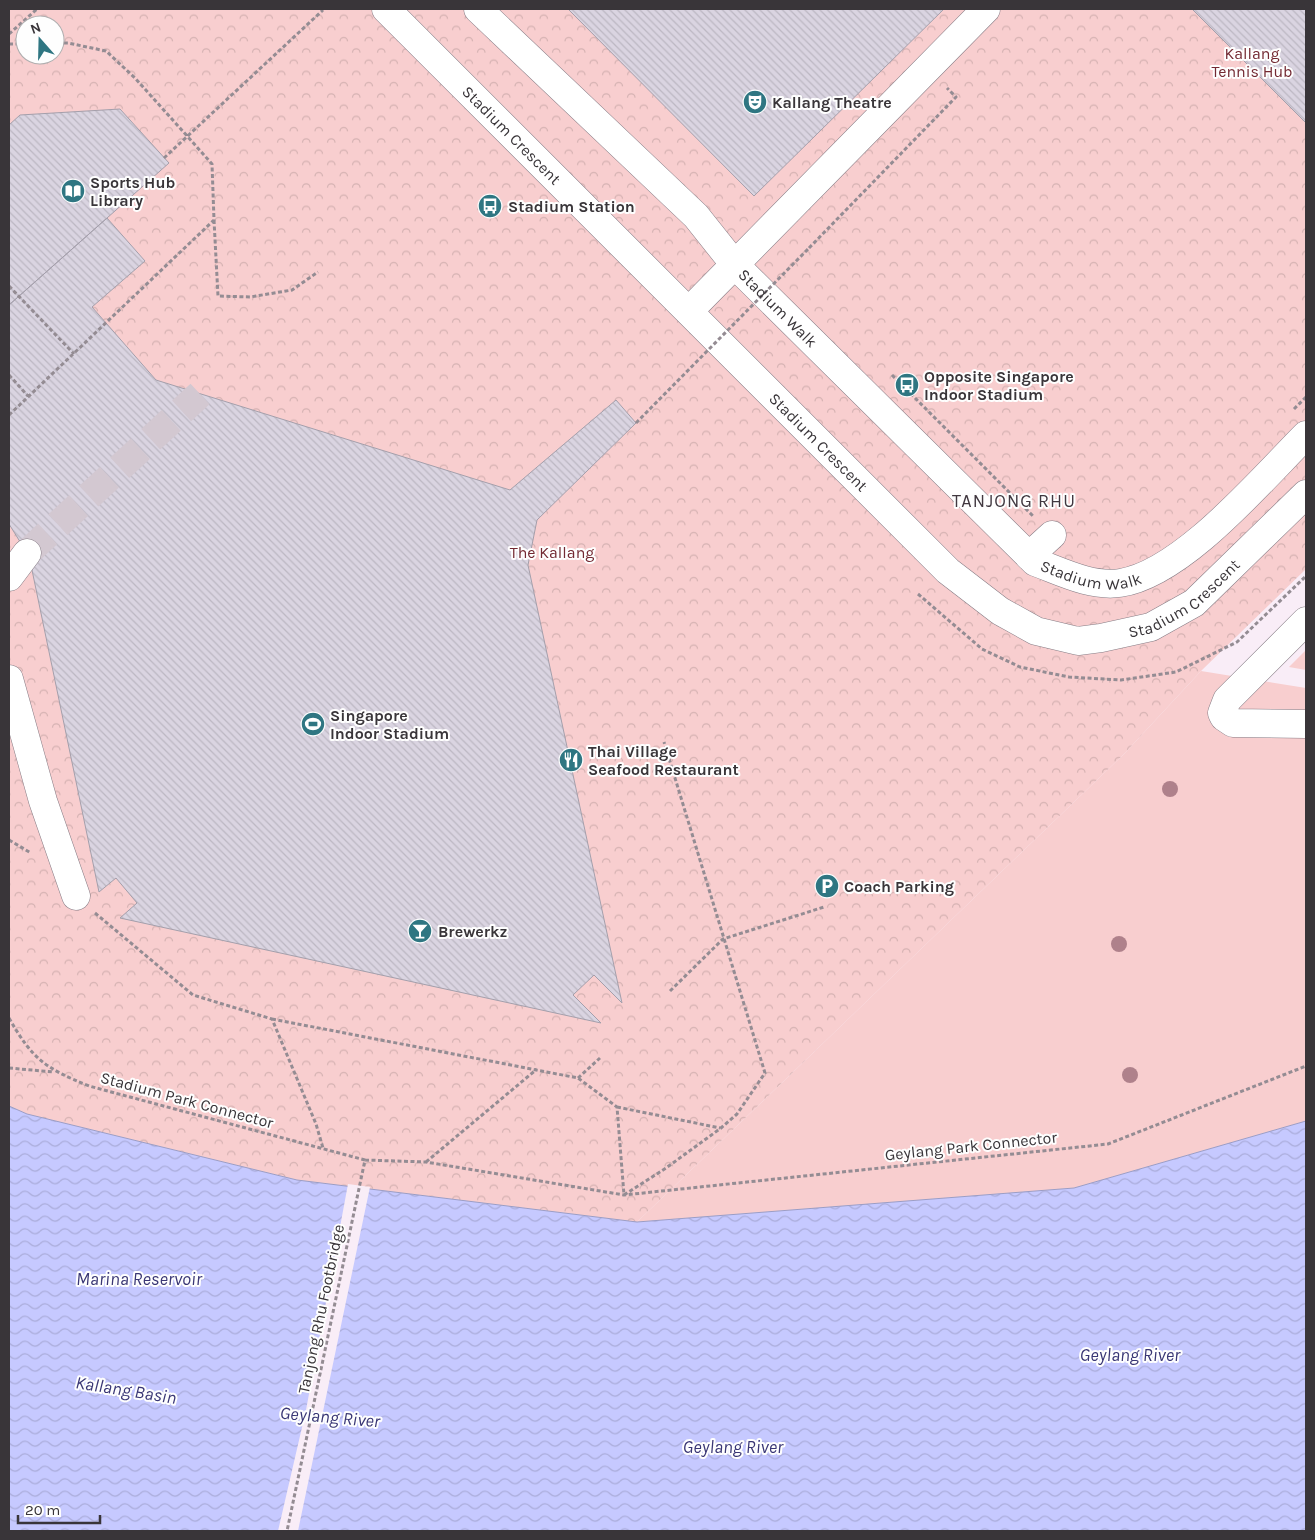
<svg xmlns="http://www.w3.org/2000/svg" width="1315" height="1540" viewBox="0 0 1315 1540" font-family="Karla,sans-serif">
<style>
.grass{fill:#f8cecf}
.park{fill:url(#park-crowns);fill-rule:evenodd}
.water{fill:url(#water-waves);stroke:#9c9dc4}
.pier{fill:#f9edf7}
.building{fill:url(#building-back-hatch);stroke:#a49fab}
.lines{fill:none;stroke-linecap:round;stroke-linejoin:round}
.minor-tunnel{stroke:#d3c8d1;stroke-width:28;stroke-dasharray:28 14;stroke-linecap:butt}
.minor-casing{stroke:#867c85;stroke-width:29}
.path{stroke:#948c93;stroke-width:3;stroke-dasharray:4 2.5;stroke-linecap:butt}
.minor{stroke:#fff;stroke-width:28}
.path-bridge{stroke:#948c93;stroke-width:3;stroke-dasharray:4 2.5;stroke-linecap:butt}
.tree{fill:#af818b}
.labels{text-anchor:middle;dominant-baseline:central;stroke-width:4;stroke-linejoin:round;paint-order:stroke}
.park-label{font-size:16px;fill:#732932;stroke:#fefefe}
.poi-label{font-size:16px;font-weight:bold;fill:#393539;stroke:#fefefe;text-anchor:start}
.street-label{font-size:16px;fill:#393539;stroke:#fefefe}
.neighbourhood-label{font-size:18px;letter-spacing:1px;fill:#413840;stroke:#fefefe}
.water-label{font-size:18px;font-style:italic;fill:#393675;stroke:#fefefe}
</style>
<defs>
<pattern id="park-crowns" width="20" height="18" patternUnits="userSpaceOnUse" patternTransform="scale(1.25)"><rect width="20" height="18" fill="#f8cecf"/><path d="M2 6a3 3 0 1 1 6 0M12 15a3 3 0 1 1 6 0" fill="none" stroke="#d5b2b2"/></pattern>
<pattern id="water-waves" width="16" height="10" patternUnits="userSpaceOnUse" patternTransform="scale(1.25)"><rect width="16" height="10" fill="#c6c9ff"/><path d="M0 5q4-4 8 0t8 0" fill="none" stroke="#abaddb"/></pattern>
<pattern id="building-back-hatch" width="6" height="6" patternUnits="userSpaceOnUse" patternTransform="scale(1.25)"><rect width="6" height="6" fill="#dad4e1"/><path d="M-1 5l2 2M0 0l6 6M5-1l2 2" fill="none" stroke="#bcb7c2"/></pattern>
</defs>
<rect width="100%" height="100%" fill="#f9edf7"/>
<path class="grass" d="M1306,650v20l-17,-3z
M1201,671l105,17v433l-232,67 -437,34 487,-468z"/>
<path class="park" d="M9,9h1297v560l-105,102 -77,83 -487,468 -340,-42 -270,-66 -18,-8zM25,25h30v30h-30z"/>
<path class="water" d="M9,1106l18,8 270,66 340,42 437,-34 232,-67v410h-1297z"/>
<path class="pier" d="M348,1184l22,3 -72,344h-20l28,-121z"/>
<path class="building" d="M568,9h376l-190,187z
M1192,9h114v114z
M120,109l49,54 -160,142v-180l11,-10z
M107,218l38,43 -53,46 64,73 354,110 106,-90 20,23 -99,97 -9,45 94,438 -28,-28 -21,20 28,28 -481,-105 17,-15 -21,-25 -17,14 -67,-322 -5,-17 -18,-29v-219z"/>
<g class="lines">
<path class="minor-tunnel" d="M27,553l173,-159"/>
<g class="minor-casing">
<g id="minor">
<path id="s1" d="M386,9l562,562 52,40 36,20 42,10 23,-3 50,-11 43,-24 112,-109"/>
<path id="s2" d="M478,9l218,207 39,49 300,297c27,10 56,25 85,21 62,-9 141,-103 186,-148"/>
<path d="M689,311l297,-302"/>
<path d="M1029,556l23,-21"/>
<path d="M9,577l18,-24"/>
<path d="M1306,621l-79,79 -5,13 2,4 9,6 73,1"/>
<path d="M9,679l34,122 33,95"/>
</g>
</g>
<path class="path" d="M9,34l28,-25
M9,44h16
M164,158l159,-148
M214,220l4,76 32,1 42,-7 26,-18
M809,248l147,-151 -9,-9
M9,286l65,68
M9,375l19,21
M892,375l141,141
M1294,409l12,-12
M9,415l205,-195 -2,-56 -24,-27 -53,-59 -29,-27 -38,-8h-13
M918,594l64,55 38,18 49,10 52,3 55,-8 61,-30 69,-66
M9,840l22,13
M95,913l98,82 79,24 44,105 7,24
M670,991l53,-52 101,-32
M9,1018c24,42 36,50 80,68l276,74 -78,371
M272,1019l306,59 39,29 7,88
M9,1068l45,4
M578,1078l22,-20
M617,1107l103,21
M365,1160l61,2 198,33 484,-51 198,-78
M426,1162l111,-93
M624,1195l42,-27 55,-40 16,-14 28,-41 -101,-331"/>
<use href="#minor" class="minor"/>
<path class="path-bridge" d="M636,423l173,-175"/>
</g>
<g class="tree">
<circle cx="1170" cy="789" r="8"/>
<circle cx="1119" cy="944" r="8"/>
<circle cx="1130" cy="1075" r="8"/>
</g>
<defs>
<g id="theatre-disc" transform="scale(1.25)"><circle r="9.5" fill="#2f7682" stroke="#fefefe"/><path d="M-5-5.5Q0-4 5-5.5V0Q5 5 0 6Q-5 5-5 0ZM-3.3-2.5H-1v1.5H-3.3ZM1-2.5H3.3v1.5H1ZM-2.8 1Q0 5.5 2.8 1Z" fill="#fff"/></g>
<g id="library-disc" transform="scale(1.25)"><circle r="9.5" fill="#2f7682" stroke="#fefefe"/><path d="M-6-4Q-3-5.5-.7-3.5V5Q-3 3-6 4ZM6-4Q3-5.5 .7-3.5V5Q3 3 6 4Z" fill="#fff"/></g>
<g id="bus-disc" transform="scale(1.25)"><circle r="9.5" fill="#2f7682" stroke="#fefefe"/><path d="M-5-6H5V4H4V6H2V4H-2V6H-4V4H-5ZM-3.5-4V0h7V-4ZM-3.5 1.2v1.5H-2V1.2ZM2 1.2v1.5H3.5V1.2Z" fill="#fff"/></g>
<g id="stadium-disc" transform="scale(1.25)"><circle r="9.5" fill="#2f7682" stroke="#fefefe"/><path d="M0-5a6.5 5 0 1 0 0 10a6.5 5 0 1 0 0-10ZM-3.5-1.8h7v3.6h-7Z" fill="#fff"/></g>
<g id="restaurant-disc" transform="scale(1.25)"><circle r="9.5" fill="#2f7682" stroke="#fefefe"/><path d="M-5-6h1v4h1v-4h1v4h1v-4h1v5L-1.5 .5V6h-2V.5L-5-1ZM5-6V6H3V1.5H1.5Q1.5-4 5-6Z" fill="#fff"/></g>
<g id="parking-disc" transform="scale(1.25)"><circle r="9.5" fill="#2f7682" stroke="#fefefe"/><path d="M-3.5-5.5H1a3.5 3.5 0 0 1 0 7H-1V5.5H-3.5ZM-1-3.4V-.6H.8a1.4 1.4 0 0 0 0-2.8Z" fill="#fff"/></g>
<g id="bar-disc" transform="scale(1.25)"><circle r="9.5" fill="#2f7682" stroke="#fefefe"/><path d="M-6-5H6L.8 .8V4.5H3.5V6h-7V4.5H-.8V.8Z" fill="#fff"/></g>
</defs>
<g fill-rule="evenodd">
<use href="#theatre-disc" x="755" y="102"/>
<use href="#library-disc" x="73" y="191"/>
<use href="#bus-disc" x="490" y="206"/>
<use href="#bus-disc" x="907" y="385"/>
<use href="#stadium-disc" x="313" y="724"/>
<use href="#restaurant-disc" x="571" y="760"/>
<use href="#parking-disc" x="827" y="886"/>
<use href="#bar-disc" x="420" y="931"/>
</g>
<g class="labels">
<g class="park-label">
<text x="1252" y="53">Kallang<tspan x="1252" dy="18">Tennis Hub</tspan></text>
<text x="552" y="552">The Kallang</text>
</g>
<g class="poi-label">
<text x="772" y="102">Kallang Theatre</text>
<text x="90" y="182">Sports Hub<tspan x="90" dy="18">Library</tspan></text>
<text x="508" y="206">Stadium Station</text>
<text x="924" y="376">Opposite Singapore<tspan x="924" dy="18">Indoor Stadium</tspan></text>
<text x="330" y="715">Singapore<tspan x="330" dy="18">Indoor Stadium</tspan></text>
<text x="588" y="751">Thai Village<tspan x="588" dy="18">Seafood Restaurant</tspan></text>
<text x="844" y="886">Coach Parking</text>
<text x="438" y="931">Brewerkz</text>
</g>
<g class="street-label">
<text stroke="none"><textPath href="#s1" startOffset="178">Stadium Crescent</textPath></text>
<text stroke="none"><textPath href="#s2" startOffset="424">Stadium Walk</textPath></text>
<text stroke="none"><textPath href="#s1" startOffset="612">Stadium Crescent</textPath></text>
<text stroke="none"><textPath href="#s2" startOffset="844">Stadium Walk</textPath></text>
<text stroke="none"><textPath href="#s1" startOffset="1062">Stadium Crescent</textPath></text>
<text transform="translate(187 1100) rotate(15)">Stadium Park Connector</text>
<text transform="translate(971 1146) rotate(-6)">Geylang Park Connector</text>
<text transform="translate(321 1309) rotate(-78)">Tanjong Rhu Footbridge</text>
</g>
<g class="neighbourhood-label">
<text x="1014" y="501">TANJONG RHU</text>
</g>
<g class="water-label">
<text x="139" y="1279">Marina Reservoir</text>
<text x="1130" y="1355">Geylang River</text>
<text transform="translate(126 1390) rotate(9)">Kallang Basin</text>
<text transform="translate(330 1417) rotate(5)">Geylang River</text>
<text x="733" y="1447">Geylang River</text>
</g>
</g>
<rect width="1315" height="1540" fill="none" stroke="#393539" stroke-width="20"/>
<g transform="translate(40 40) rotate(340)"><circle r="24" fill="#fefefe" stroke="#afaeaf"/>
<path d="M0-4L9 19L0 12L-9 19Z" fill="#2f7682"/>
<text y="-8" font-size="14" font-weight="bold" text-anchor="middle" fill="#393539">N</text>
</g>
<path d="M18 1515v8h82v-8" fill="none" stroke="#393539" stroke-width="2.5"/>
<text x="25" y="1515" font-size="15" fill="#393539" stroke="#fefefe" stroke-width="4" paint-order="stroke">20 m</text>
</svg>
